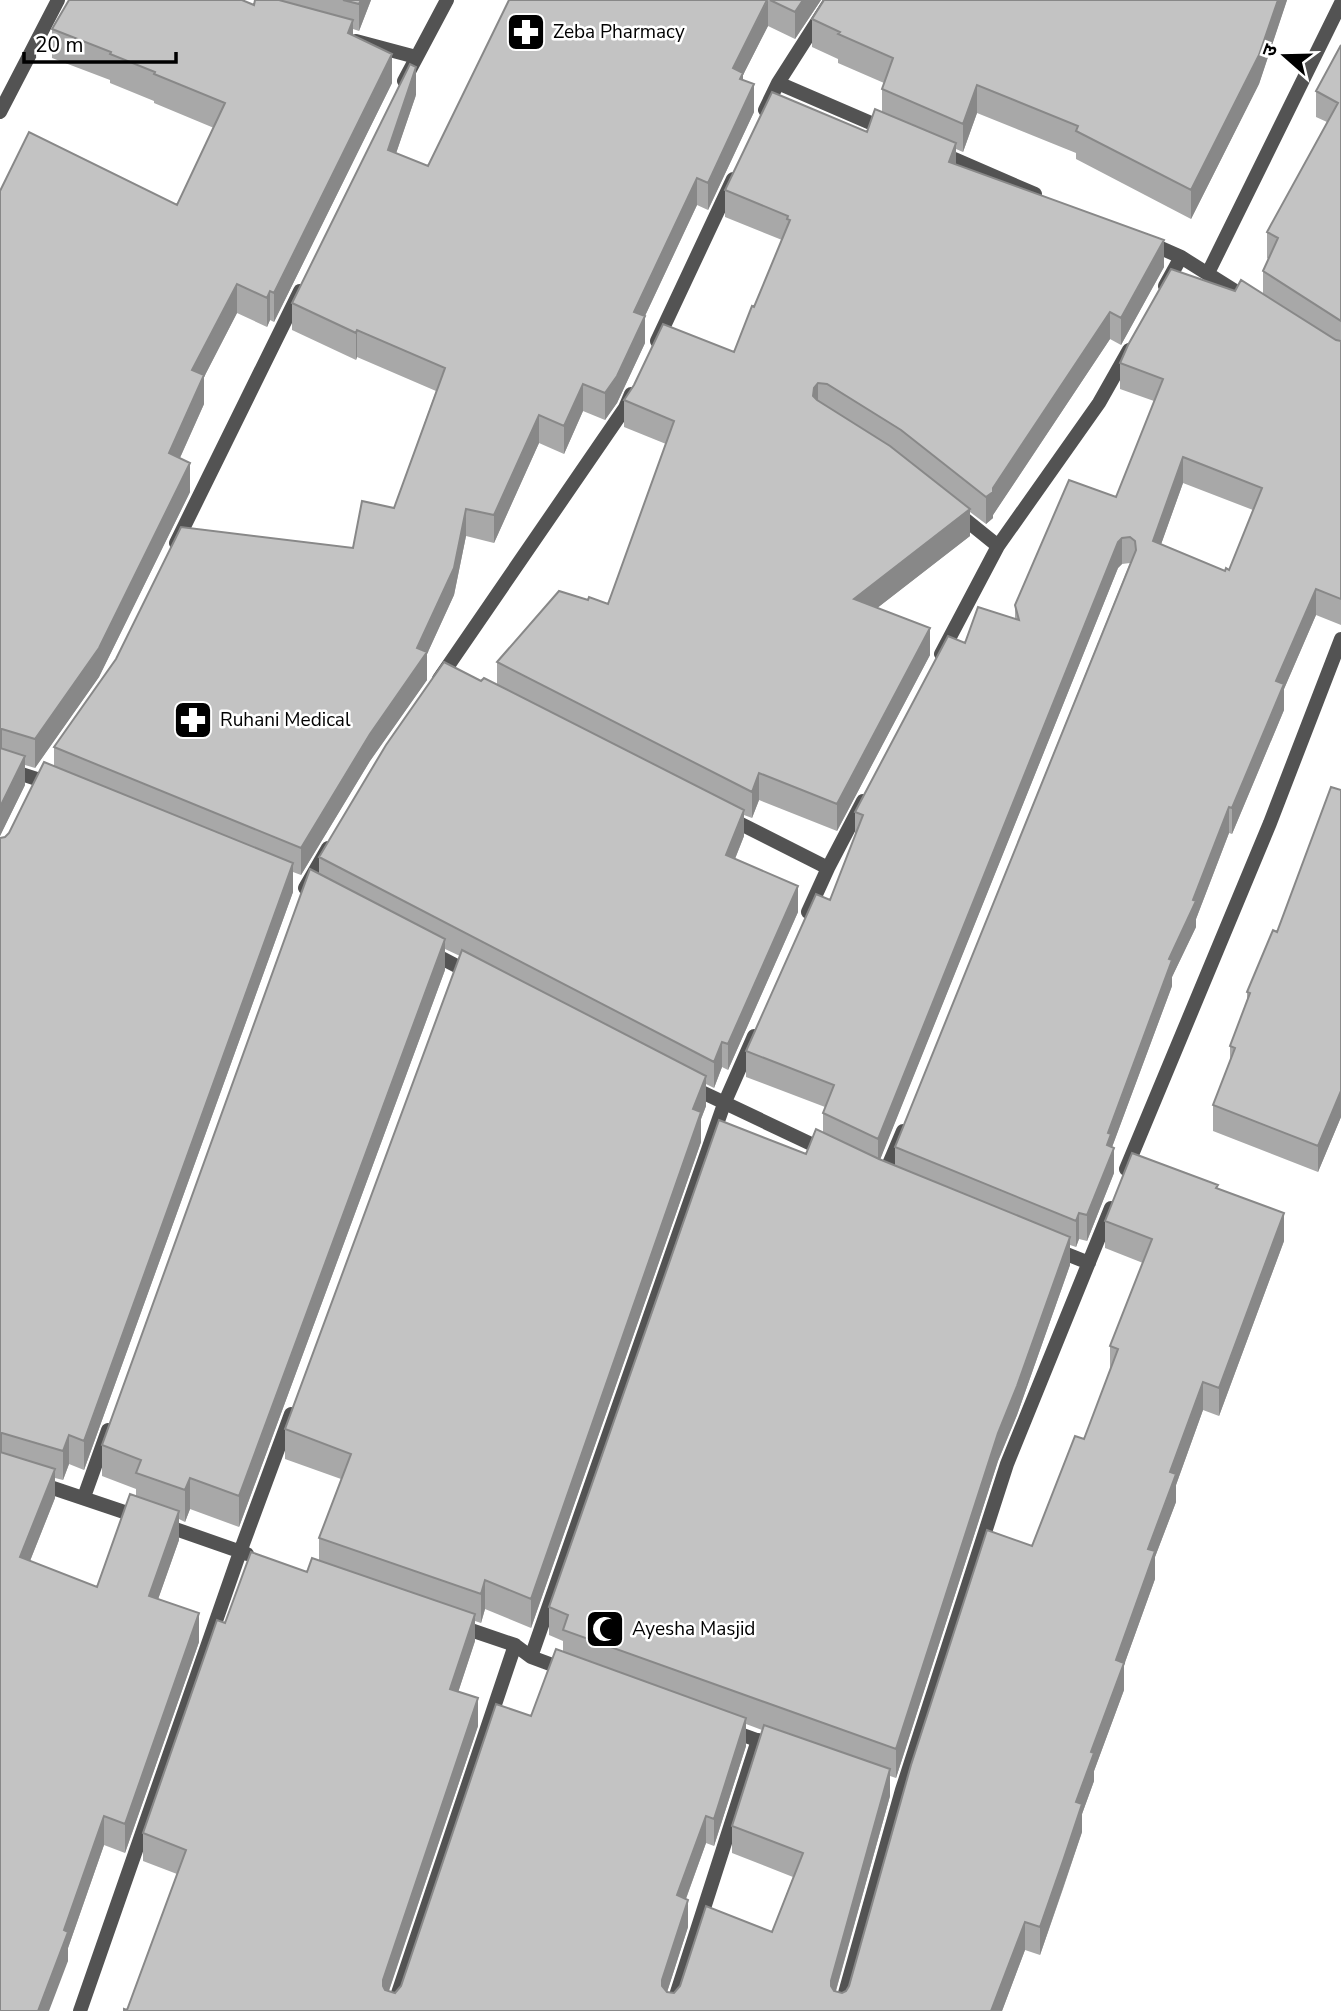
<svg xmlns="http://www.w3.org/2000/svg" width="1341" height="2011" viewBox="0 0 1341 2011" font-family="'Nunito Sans','Noto Sans Devanagari',sans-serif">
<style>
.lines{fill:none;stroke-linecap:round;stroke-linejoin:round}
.street{stroke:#535353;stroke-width:14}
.wall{fill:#a8a8a8;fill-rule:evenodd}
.shaded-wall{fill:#888}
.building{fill:#c3c3c3;stroke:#888;stroke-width:2;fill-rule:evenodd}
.labels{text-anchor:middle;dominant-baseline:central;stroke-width:5;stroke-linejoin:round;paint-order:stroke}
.poi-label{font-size:19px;fill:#000;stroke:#fff;text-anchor:start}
</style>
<rect width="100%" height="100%" fill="#fff"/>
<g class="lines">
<path class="street" d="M356,41l60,16
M404,81l43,-81
M778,83l109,47
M765,110l13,-27 53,-83
M0,112l58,-112
M938,152l97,42
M1147,242l34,15 70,44
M1208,273l133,-270
M1165,286l16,-29
M657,341l76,-162
M956,512l42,34
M176,543l124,-252
M941,654l57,-108 101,-143 30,-53
M439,679l186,-271 6,-14
M0,767l52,17
M729,818l99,50
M305,888l23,-40
M808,912l20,-44 35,-67
M428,951l44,23
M689,1086l137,65
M1126,1169l144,-346 71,-184
M883,1178l20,-47
M1054,1249l35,14
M38,1483l104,35
M84,1497l24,-67
M161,1524l86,30
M459,1626l56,19 16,12 35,13
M531,1657l193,-553 30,-68
M729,1730l47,17
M80,2011l160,-459 51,-138
M392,2011l123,-366
M671,2011l87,-271
M840,2011l62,-221 105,-326 104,-256"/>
</g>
<path class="wall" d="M255,0h116l-12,31 -6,-2v6l39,48 -118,239 -4,-2 -3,7 -30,-14 -33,64v27l-24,54 10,34 -91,185 -64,91 -10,-3v20l-25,51v-645l177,14 37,-77 -60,-25v-2l-44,-18v-3l-58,-22v-29l202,-24z
M509,0h312l-26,39 -27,-13 -25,49v5l11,32 -46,98 -11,-5 -52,111v27l-28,60 -12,17 -22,-9 -19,43 -25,-11 -45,100 -28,-7 -12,59 -27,59v26l-57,81 -69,114 -8,-3v20l-209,578 -15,-6 -6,16 -8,-2v20l-25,63 67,26 39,-91v-7l-34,-13v-31l217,-572v-16l162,-176 16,3v-22l91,-62 20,4 58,-160 -42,-17v-27l110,-48 20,-45 28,-67 -57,-23v-27l142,-58 15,-20v-23l2,-6 -46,-20v-4l-26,-12v-28l12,-19h463l-28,84 -68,135 -115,-60v-6l-99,-40 -14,39 -7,-3v15l208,103 -43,78 -11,-6 -117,176v3l-7,6 -16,-12v24l-93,72 53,47 -93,176 -78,-31 -7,18 -8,-3v21l-9,23 63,53 -70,158 -6,-3 -8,21 -8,-4v22l-5,13v23l-170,486 -46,-19 -4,14 -6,-2v20l-17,51 20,34 -89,265 6,2 6,-7 162,-335v-10l-14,-6v-28l257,-453 17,-22v-19l2,-6 -79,-30v-26l84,-151 25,-63v-25l110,-169 50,-24v-14l101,-108 38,-96 -34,-12v-26l115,-72 28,3v-23l5,-12 -1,-1v-26l60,-110 -11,-5v-26l25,-46v580l-25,-10 -32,74v21l-52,124 -3,-1 -33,86v8l-24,50v9l-60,161 2,26 -27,68 -8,-2 -3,8 -6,-2v20l-53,150 -19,46 -102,317 -6,-2v20l-54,195 6,2 4,-2 3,-5 183,-440 52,-107 26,-69v-24l33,-83 -38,-15v-27l113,-32 66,52 -65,175 -16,-6 -27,75v17l-21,55v22l-31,86v25l-30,81v10l-12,33v18l-19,57 -23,66 -15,-5 -23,61h-878l3,-1 50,-136 -34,-13v-28l82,-210 82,-51 12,-12v-22l22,-59 -56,-20v-30l175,-473 -15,-7v21l-206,557 -49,-18 -5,13 -6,-3v21l-21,59 41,43 -74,211 -21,-8 -36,103v13l-68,50v-1173l5,-1 4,-4 45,-67v-19l299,-199 41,-40 42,-117 -79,-34 -1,3 -64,-30v-27l124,-208 -20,58 32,13zM1183,483l70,27 -24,60 -4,1 -64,-27zM1130,563l-235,584v18l-15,-6 238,-591 4,-4zM746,1724l16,6 -30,96v27l61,24 -21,55 -98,61 -7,-1 21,-65 -2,-28 20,-56 8,3 32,-100z
M1341,790v327l-23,55 -105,-41v-26l17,-45v-14l17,-46v-8l30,-60z"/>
<path class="shaded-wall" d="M361,0h10l-12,31v-27z
M768,0v26l-25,49v25l-10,-32z
M803,0h18l-26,39v-27z
M1278,0h9l-28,84 -68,135v-29z
M353,20v29l-5,-16z
M392,54v29l-118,239v-29z
M416,67v28l-28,82v-27z
M754,84v28l-46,98v-27z
M977,85v28l-14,39v-28z
M956,143v27l-7,-8z
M697,178v27l-61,130 9,-19v27l-28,60 -12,17v-27l29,-81z
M1164,240v27l-43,78v-27z
M237,284v29l-33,64v27l-35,78v-29l23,-83z
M270,291v29l-3,7v-29z
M1110,312v27l-117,176v3l-7,6v-27l7,-9z
M357,330v27l-1,3v-27z
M818,383v27l-4,5v-27z
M583,384v27l-19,43v-28z
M539,415v28l-45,100v-28z
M1183,457v26l-30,84v-26z
M190,463v29l-91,185 -64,91v-29z
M466,509v27l-12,59 -27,59v26l-57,81 -69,114v-27l69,-114 47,-86z
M970,509v27l-116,90v-27z
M1122,538v26l-4,4 -240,597v-26l240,-597z
M1316,589v26l-32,74v21l-52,124v-26l44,-127z
M930,628v27l-93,176v-27z
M0,729h2v29h-2z
M25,756v29l-25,51v-29z
M759,773v27l-7,18v-26z
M1229,807v26l-33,86v8l-24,50v9l-61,164 3,-2v25l-27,68v-26l20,-70 1,-12 61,-174z
M744,810v26l-18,45v-26z
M293,863v29l-209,578v-29z
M798,886v26l-70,158v-26z
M445,939v31l-206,557v-31z
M722,1042v25l-8,21v-26z
M706,1076v30l-5,13v23l-170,486v-29l162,-490z
M1341,1091v26l-23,55v-26z
M1079,1213v26l-3,8v-26z
M1284,1213v28l-65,175v-28z
M1070,1237v28l-53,150 -19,46 -102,317v-29l102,-316z
M1203,1382v28l-27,75v17l-21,55v22l-31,86v25l-30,81v10l-12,33v18l-42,123v-28l130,-455z
M0,1433h2v29h-2z
M69,1435v29l-6,16v-29z
M55,1469v29l-35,88v-29z
M190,1478v31l-5,13v-32z
M179,1511v29l-30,85v-29z
M485,1580v29l-4,14v-29z
M199,1613v29l-74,211v-29z
M475,1614v27l-25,76v-28z
M478,1698v28l-95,282v-28z
M746,1718v28l-32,100v-27z
M890,1769v27l-59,212v-27z
M104,1816v29l-36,103v13l-19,50h-11l26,-81z
M706,1816v27l-29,80v-28z
M688,1900v27l-26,81v-28z
M1025,1922v28l-23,61h-11z"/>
<path class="building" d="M69,0h173l12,5 1,-5h24l74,20 -5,13 44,21 -118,239 -4,-2 -3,7 -30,-14 -45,86 12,5 -35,78 21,10 -91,185 -64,91 -33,-10h-2v-538l29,-59 148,73 48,-102 -71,-29 1,-2 -45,-18 1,-2 -59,-23z
M343,0h18l-2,4z
M509,0h258l-34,68 10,5 -3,6 14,5 -46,99 -11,-5 -63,134 11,4 -28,60 -12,17 -22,-9 -19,42 -25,-11 -45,100 -28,-6 -12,59 -37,80 10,4 -57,82 -69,114 -247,-101 62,-88 65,-132 172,21 9,-47 32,7 51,-140 -88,-38 -1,3 -64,-30 118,-239 6,3 -28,83 40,16z
M770,0h33l-8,12z
M824,0h454l-19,55 -68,135 -115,-59 2,-5 -101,-41 -14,39 -81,-35 11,-31 -55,-24 2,-2 -28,-13z
M1341,45v276l-78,-50 15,-33 -11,-6 71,-129 -22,-12z
M772,92l95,40 8,-23 81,34 -7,19 215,78 -43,78 -11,-6 -117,176v4l-7,5 -85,-67 -74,-46 -9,-1 -4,5 -1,8 4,4 73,46 80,63 -116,90 76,29 -93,176 -78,-31 -7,19 -255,-130 62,-71 29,9 1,-3 19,7 66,-183 -50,-21 10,-15 29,-61 71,28 18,-46 2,1 36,-87 -3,-1 1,-3 -63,-26z
M1171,269l64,22 6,-11 95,60 5,1v258l-25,-10 -40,92 8,3 -52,124 -3,-1 -36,93 3,1 -27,58 3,1 -64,173 3,1 -4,11 7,3 -27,67 -8,-2 -3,8 -181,-74 241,-597 -1,-9 -5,-4 -8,1 -4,4 -240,597 -55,-26 11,-28 -88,-34 70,-157 14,6 33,-85 -8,-3 93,-176 17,7 13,-36 41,13 -4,-15 54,-125 47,17 47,-118 -43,-16 8,-18zM1183,457l79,31 -33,82 -3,-2 -1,3 -72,-30z
M444,662l37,19 3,-3 260,132 -18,45 72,31 -70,158 -6,-2 -8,20 -395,-205 67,-112z
M0,748l25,8 -25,51z
M44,762l249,101 -209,578 -15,-6 -6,16 -61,-18h-2v-595l5,-1 4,-4z
M1331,787l10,3v301l-23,55 -105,-41 22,-57 -5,-2 20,-53 -3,-1 26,-62 4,2z
M310,869l135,70 -206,557 -49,-18 -5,12 -49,-17 5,-13 -39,-15z
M462,950l244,126 -13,33 8,3 -170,487 -46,-19 -4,14 -162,-56 32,-84 -66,-25z
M719,1120l87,34 10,-25 63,30 191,78 -53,149 -19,47 -102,316 -333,-119 5,-15 -19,-8z
M1132,1153l86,32 -2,3 68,25 -65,175 -16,-6 -33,90 6,2 -28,75 7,2 -39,109 8,3 -33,89 3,1 -18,49 6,2 -19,57 -23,66 -15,-5 -34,89h-867v-2l3,1 59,-160 -43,-17 74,-213 8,3 26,-71 56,20 5,-14 163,56 -25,75 28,9 -95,282v6l2,4 10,3 6,-7 95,-282 35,12 25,-67 190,69 -32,101 -8,-3 -29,79 11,5 -26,80v6l5,6 7,1 6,-7 26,-80 66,26 31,-79 -71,-27 32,-101 126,44 -59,212v5l3,5 8,2 4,-2 3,-5 62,-221 76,-235 45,16 43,-110 9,3 34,-90 -8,-3 42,-107 -47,-18z
M0,1452l55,17 -35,88 77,30 33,-93 49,17 -30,85 50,17 -74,211 -21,-8 -40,114 4,2 -30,79h-38z"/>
<defs>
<g id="pharmacy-square" transform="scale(2.0125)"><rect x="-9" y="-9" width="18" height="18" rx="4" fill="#000" stroke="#fff"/><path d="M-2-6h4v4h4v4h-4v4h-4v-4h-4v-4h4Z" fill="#fff"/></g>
<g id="mosque-square" transform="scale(2.0125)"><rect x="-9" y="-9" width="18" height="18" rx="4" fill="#000" stroke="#fff"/><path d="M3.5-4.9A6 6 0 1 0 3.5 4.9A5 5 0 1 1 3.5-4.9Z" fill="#fff"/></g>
</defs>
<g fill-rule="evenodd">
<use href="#pharmacy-square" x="526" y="32"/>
<use href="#pharmacy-square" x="193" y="720"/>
<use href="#mosque-square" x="605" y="1629"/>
</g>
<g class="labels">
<g class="poi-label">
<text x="553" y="32">Zeba Pharmacy</text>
<text x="220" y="720">Ruhani Medical</text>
<text x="632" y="1629">Ayesha Masjid</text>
</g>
</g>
<g transform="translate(1285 56) rotate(290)" stroke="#ffffff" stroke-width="5" paint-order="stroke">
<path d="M0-5L12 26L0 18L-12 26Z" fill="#000000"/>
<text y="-10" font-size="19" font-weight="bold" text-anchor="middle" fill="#000000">उ</text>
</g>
<path d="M24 52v10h152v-10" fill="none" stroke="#000000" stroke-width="3.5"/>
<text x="35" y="52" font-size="21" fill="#000000" stroke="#ffffff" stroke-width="5" paint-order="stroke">20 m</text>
</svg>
